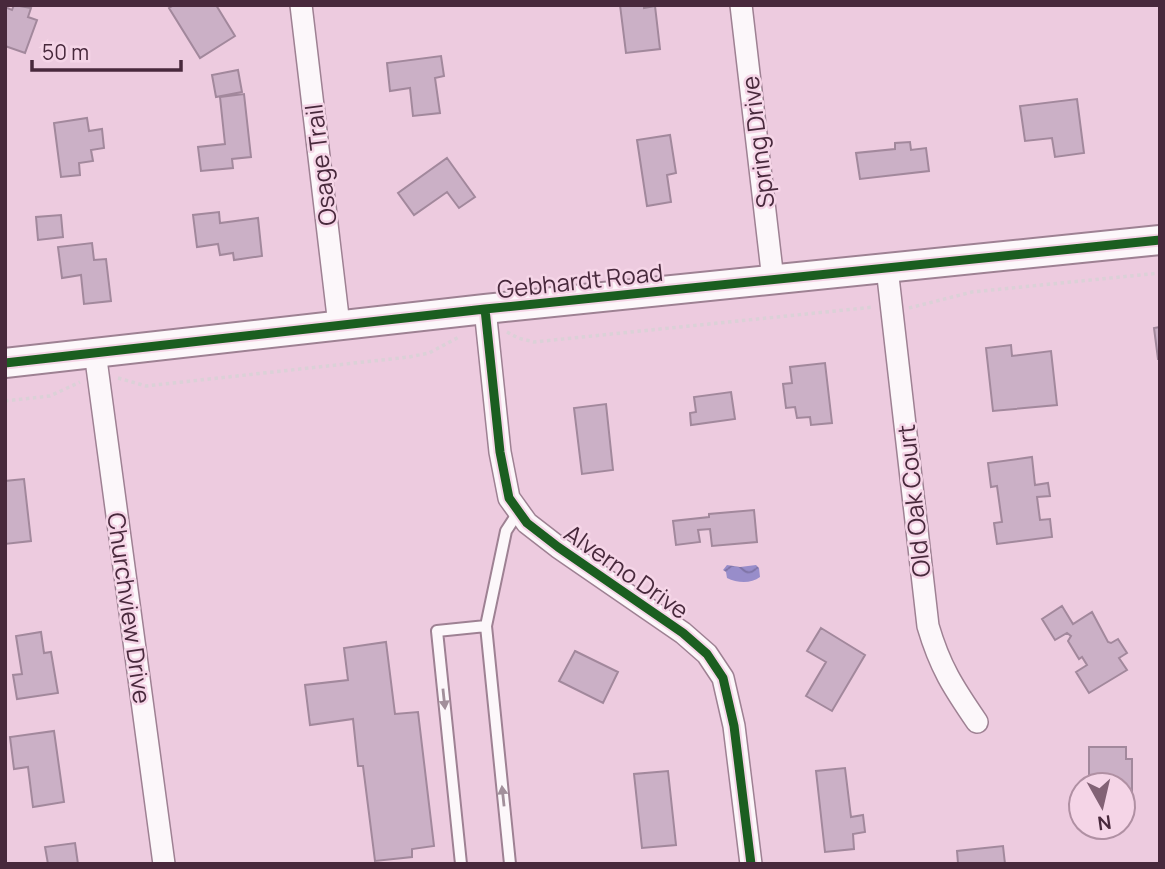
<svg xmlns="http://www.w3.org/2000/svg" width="1165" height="869" viewBox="0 0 1165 869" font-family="Manrope,sans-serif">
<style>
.water{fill:url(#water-waves)}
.building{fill:#cbb0c6;stroke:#a2889c;stroke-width:2}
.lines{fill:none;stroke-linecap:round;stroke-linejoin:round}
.service-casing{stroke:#9e8193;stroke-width:14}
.minor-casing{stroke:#9e8193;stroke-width:24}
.tertiary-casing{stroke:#9e8193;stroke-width:32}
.path{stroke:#dbd1d7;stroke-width:3.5;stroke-dasharray:3.5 3.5;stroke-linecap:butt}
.service{stroke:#fcf7fa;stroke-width:10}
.minor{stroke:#fcf7fa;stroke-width:21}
.tertiary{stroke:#fcf7fa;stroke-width:28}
.cycleway-casing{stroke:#f5d5e7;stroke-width:13}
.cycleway{stroke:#1b5e20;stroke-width:9}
.oneway{fill:#a2909b}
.labels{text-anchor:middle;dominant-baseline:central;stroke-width:5;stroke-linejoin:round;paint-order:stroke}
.street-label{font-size:24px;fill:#48293c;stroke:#f5d5e7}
</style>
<defs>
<pattern id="water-waves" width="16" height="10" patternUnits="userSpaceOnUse" patternTransform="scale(1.75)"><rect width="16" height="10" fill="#988dca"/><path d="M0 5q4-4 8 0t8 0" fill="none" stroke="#7e73a5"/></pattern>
</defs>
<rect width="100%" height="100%" fill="#edcbdf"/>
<path class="water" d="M727,565l13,2 16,-2 3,3 1,9c-9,7 -23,6 -33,1l-1,-6 -3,-2z"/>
<path class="building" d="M14,5l17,3 -3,9 9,3 -12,33 -20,-7v-39l7,3z
M174,5h42l19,31 -35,22 -31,-50z
M620,5h24v3l11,-2 5,43 -34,4z
M441,56l3,20 -9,2 5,35 -27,3 -3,-28 -20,3 -3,-28z
M238,70l4,22 -26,5 -4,-22z
M244,94l7,63 -19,2 1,9 -32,3 -3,-24 27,-3 -5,-47z
M1077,99l7,54 -29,4 -3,-19 -27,3 -5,-35z
M87,118l2,13 13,-2 2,19 -13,2 2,11 -14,2 1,12 -19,2 -7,-54z
M670,135l6,38 -9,2 4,27 -24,4 -10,-66z
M910,142l1,8 15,-2 3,23 -69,8 -4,-26 39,-4v-6z
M447,158l28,39 -16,11 -12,-16 -33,23 -16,-22z
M219,212l1,11 38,-5 4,38 -28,4 -1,-7 -13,2 -2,-11 -21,3 -4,-32z
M61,215l2,22 -25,3 -2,-23z
M92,243l2,17 12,-1 5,42 -27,3 -3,-29 -19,3 -4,-31z
M1160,327v32h-2l-4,-31z
M1011,345l1,11 39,-5 6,54 -64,6 -7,-63z
M825,363l7,60 -21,2 -1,-8 -13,1 -2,-11 -9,1 -3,-24 9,-1 -2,-16z
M731,392l4,27 -44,6 -1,-12 6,-1 -2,-15z
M606,404l7,66 -31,4 -8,-66z
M1032,457l3,28 13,-2 2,13 -13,1 3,23 10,-1 2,18 -55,7 -3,-21 8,-1 -5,-36 -6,1 -3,-24z
M24,479l7,62 -26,3v-63z
M754,510l3,32 -45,4 -2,-17 -12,1 2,12 -24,3 -3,-24 36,-4v-3z
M1062,606l11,18 19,-12 16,30 3,1 7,-4 9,14 -8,5 8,12 -38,23 -13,-21 11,-7 -5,-8 -3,2 -11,-18 3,-5 -4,-3 -12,7 -13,-21z
M821,628l44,27 -33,56 -26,-15 20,-34 -19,-11z
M41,632l3,21 7,-1 7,41 -41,6 -4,-24 9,-1 -6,-38z
M386,642l9,72 23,-2 16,134 -22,3v8l-37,4 -12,-95h-5l-5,-47 -43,6 -5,-40 43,-5 -4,-32z
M575,651l43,21 -15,31 -44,-22z
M54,731l10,71 -31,5 -5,-40 -14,2 -4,-32z
M1089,747h37v12h6v33h-9v-7h-34z
M845,768l6,49 12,-2 2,17 -12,2 1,15 -29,3 -9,-81z
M668,771l8,74 -34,3 -8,-74z
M75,843l3,21h-30l-3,-17z
M1003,846l2,18h-58l11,-1 -1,-12z"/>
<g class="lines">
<g class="service-casing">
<path id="service" d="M486,626l24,238
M461,864l-24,-233 49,-5 20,-95 13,-20"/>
</g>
<g class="minor-casing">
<path id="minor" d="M301,5l38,320
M741,5l32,275
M887,268l41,358c12,41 25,61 49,96
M485,309l15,143 9,46 18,25 31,24 125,86 24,21 16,24 11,48 17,138
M95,352l69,512"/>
</g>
<g class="tertiary-casing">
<path id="tertiary" d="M5,363l480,-54 675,-69"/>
</g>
<path class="path" d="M909,308l63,-16 188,-19
M507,332l11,6 16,4 340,-35
M118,378l28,8 263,-29 20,-4 30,-16
M5,401l45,-5 30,-14"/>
<use href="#service" class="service"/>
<use href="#minor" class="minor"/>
<use href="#tertiary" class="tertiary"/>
<g class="cycleway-casing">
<path id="cycleway" d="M485,309l15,143 9,46 18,25 31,24 125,86 24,21 16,24 11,48 17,138
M5,363l480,-54 675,-69"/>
</g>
<use href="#cycleway" class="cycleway"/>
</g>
<defs><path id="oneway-solid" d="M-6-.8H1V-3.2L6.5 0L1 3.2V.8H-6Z" transform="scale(1.75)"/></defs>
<g class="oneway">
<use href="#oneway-solid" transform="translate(444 699) rotate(84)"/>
<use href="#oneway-solid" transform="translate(503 796) rotate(-96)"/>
</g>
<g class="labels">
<g class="street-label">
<text transform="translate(757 142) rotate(-97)">Spring Drive</text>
<text transform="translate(320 165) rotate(-97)">Osage Trail</text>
<text transform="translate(580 280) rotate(-6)">Gebhardt Road</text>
<text transform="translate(913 501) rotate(-96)">Old Oak Court</text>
<text transform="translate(627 571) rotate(35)">Alverno Drive</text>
<text transform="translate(130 608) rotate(82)">Churchview Drive</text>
</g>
</g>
<rect width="1165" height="869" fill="none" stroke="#48293c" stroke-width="14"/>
<g transform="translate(1102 806) rotate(172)"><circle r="33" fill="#f5d5e7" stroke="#b090a3" stroke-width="2"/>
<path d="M0-5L12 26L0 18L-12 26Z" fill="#826275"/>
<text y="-10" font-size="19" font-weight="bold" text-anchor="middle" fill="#48293c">N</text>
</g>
<path d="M32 60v10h149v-10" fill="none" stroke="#48293c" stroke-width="3.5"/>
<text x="42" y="60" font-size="21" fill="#48293c" stroke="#f5d5e7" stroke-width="5" paint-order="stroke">50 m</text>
</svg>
